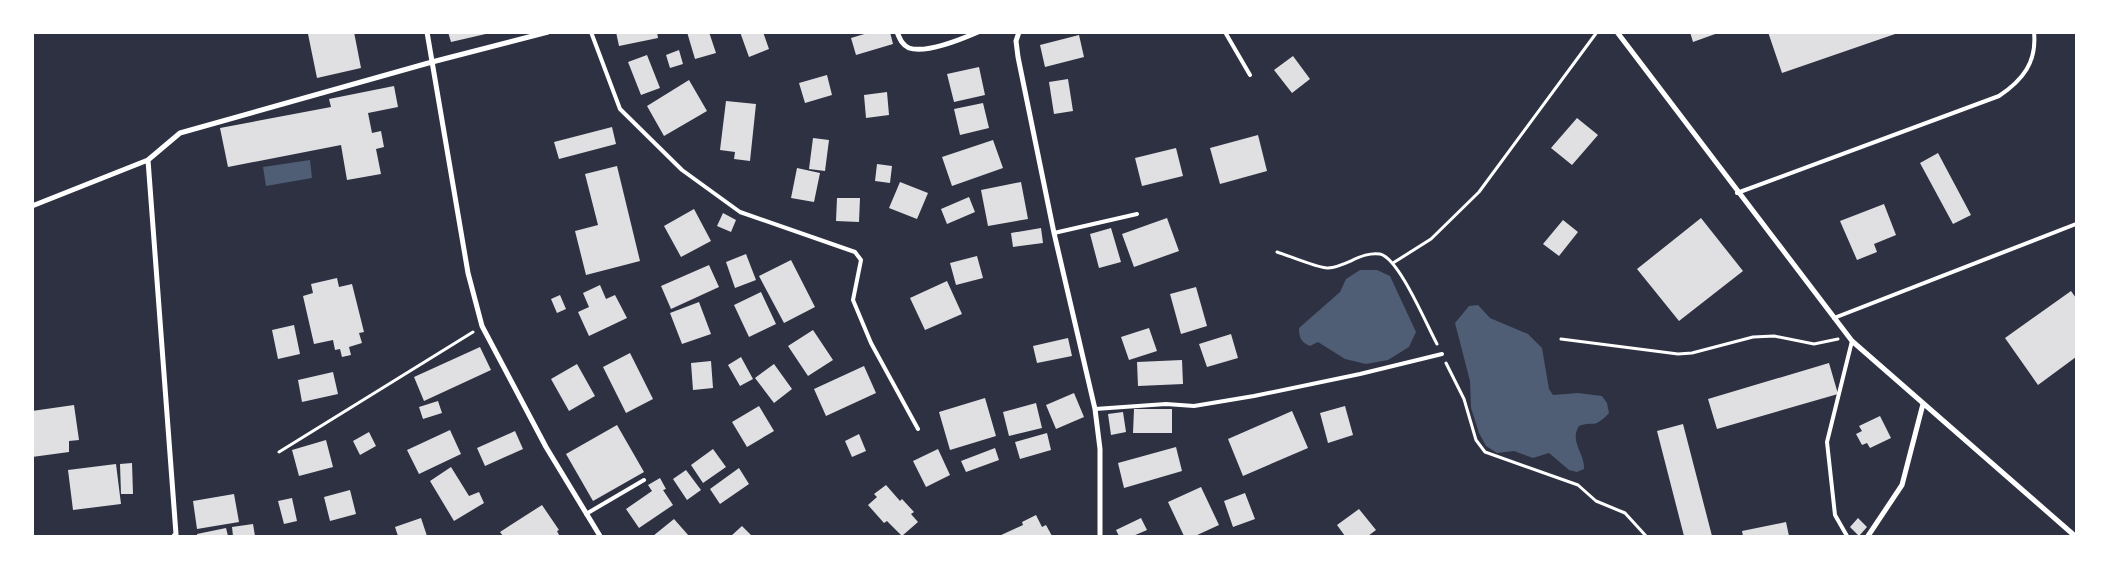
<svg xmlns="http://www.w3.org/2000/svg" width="2109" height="569" viewBox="0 0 2109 569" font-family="'Space Grotesk',sans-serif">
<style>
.water{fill:#4f5d75}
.building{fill:#e0e0e3}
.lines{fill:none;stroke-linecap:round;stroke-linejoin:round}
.path{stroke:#fff;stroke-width:3}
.service{stroke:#fff;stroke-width:4}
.minor{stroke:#fff;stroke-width:5}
</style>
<rect width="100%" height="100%" fill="#2d3142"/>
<path class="water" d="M310,160l2,18 -46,8 -3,-19z
M1360,270h17l13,6 26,56 -7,15 -21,13 -22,4 -21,-5 -27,-17 -8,4c-9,-4 -11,-8 -11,-18l41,-36 6,-13z
M1478,305l12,13 38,16 14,14 7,41 4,6 25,-2 24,3 5,7 2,10c-16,17 -14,7 -30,13 -10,16 6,27 5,43l-7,3 -8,-2 -20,-17 -16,5 -19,-7 -17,2 -11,-7 -7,-13 -8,-25 -1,-27 -15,-58 14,-17z"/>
<path class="building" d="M316,32h38l7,36 -44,10 -9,-44z
M448,32h42v1l-39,9z
M616,32h41l1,6 -39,8z
M687,32h22l7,21 -21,6z
M740,32h23l6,17 -20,8z
M871,32h19l3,12 -37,11 -5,-17z
M1690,32h28v1l-25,9z
M1768,32h130v1l-116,40z
M1079,35l5,22 -39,10 -5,-22z
M679,50l4,14 -13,4 -4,-13z
M647,55l13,33 -19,7 -13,-33z
M1293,56l17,23 -18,14 -18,-23z
M979,67l6,28 -31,7 -7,-28z
M827,75l5,20 -27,8 -6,-20z
M1068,79l5,32 -19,3 -5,-32z
M689,80l18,31 -43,25 -17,-30z
M394,86l4,21 -30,6 4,20 9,-2 3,16 -8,2 5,25 -34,6 -6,-35 -113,22 -8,-39 111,-21 -2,-8z
M887,92l2,23 -23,3 -2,-23z
M726,101l30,3 -6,57 -16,-2 1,-7 -15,-2z
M983,103l6,25 -29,7 -6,-26z
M1577,118l21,17 -26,30 -21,-17z
M612,127l4,17 -57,15 -5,-17z
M1258,135l9,36 -47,13 -10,-36z
M813,138l16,2 -4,31 -16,-2z
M993,140l10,28 -51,18 -10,-29z
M1176,148l7,28 -41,10 -7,-28z
M1938,153l33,62 -18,9 -33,-61z
M877,164l15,2 -2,17 -15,-2z
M617,166l23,95 -54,14 -11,-44 23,-6 -13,-51z
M797,168l23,5 -6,29 -23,-4z
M900,182l28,11 -11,26 -28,-11z
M1021,182l7,37 -40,7 -7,-36z
M969,197l6,15 -28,12 -6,-15z
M837,198h23l-1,24 -23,-1z
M1884,204l12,31 -22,9 3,8 -20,8 -17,-39z
M694,209l17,32 -30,16 -17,-31z
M723,213l13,7 -5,12 -14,-6z
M1167,218l12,33 -45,16 -12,-33z
M1701,218l42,53 -64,50 -42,-52z
M1563,220l15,12 -19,24 -16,-12z
M1041,228l2,15 -30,4 -2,-14z
M1111,228l10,34 -22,6 -9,-34z
M746,254l10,26 -21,8 -9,-26z
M977,256l6,22 -27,7 -6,-22z
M791,260l24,47 -31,16 -25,-47z
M709,265l10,22 -48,22 -10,-23z
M337,278l2,9 13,-3 12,48 -5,1 3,10 -13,4 2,8 -9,2 -2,-8 -5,1 -2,-10 -19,4 -11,-48 10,-3 -2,-9z
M947,281l15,33 -37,16 -15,-32z
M600,285l6,14 9,-4 12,23 -38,18 -11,-24 11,-5 -6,-14z
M1196,287l11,39 -26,8 -11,-40z
M2071,291l5,7v59l-38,28 -33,-47z
M761,292l15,32 -27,13 -15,-32z
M560,295l6,14 -9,4 -6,-14z
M699,302l12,32 -29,10 -12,-31z
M294,325l6,29 -22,5 -6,-29z
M1149,328l8,23 -28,9 -8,-23z
M813,330l20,30 -25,16 -20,-30z
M1231,334l7,24 -31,9 -8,-23z
M1068,338l4,18 -35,7 -4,-17z
M480,347l11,23 -67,31 -10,-24z
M630,353l23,46 -27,14 -23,-46z
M741,357l12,22 -13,7 -12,-21z
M1182,360l1,24 -45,2 -1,-24z
M711,361l2,27 -20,2 -2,-27z
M1829,363l9,31 -121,35 -9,-30z
M577,364l18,32 -26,15 -18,-32z
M774,364l18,25 -18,14 -19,-25z
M864,366l12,27 -50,23 -12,-27z
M333,372l5,22 -36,8 -4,-22z
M1074,393l10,24 -28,12 -10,-24z
M985,398l11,38 -46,14 -11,-38z
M438,401l4,12 -19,6 -4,-12z
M1036,403l6,25 -33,8 -6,-24z
M74,405l5,35 -10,1v11l-37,5v-46z
M759,406l15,25 -27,16 -15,-25z
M1345,406l8,29 -25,8 -8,-30z
M1134,409h38v24h-39z
M1292,411l16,37 -65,28 -15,-37z
M1123,412l3,20 -15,3 -3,-21z
M1880,416l11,22 -21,10 -3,-5 -5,2 -6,-11 6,-3 -3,-5z
M1683,424l29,112h-28l-27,-105z
M617,425l27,47 -51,29 -27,-47z
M450,430l11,24 -42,20 -12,-24z
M515,431l8,18 -38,17 -8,-18z
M369,432l7,14 -16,9 -7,-14z
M1047,433l4,17 -31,9 -5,-17z
M859,434l7,17 -14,6 -7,-16z
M326,440l7,27 -34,9 -7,-26z
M1176,447l6,24 -58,17 -6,-25z
M995,448l4,12 -33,12 -5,-11z
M713,449l13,18 -23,16 -12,-18z
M938,449l12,26 -24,12 -13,-26z
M132,463l1,31h-12l-1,-30z
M116,464l5,40 -48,6 -5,-40z
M451,467l18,29 10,-4 5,11 -30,18 -24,-40z
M739,468l10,16 -29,20 -10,-15z
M686,470l15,20 -14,10 -14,-21z
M660,478l6,11 -3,1 10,15 -34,23 -13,-19 26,-18 -4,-6z
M886,485l14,16 2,-2 12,13 -3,2 7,8 -16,14 -15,-15 -3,2 -16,-18 9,-8 -3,-3z
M1201,487l18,38 -24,11h-11l-16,-34z
M350,490l6,24 -26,7 -6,-24z
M1245,493l10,26 -22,8 -9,-26z
M234,494l5,28 -42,7 -4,-28z
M292,498l5,23 -13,3 -6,-23z
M542,505l17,25 -2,1 2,4 -3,1h-53l-3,-4z
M1359,509l17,21 -8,6h-23l-8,-11z
M1036,515l6,12 4,-2 6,11h-53l24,-11 -1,-3z
M421,518l6,18h-29l-3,-9z
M1141,518l6,12 -14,6h-14l-3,-6z
M1858,518l9,9 -8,9 -9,-9z
M674,519l15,17h-36z
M1786,522l3,14h-46l-1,-5z
M253,524l2,12h-22l-1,-9z
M742,526l10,10h-21z
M226,528l2,8h-31v-2z"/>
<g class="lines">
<path class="path" d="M1277,252c10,3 43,17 51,16 18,-1 34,-17 52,-14 19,4 47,72 57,90
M1393,263l38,-24 48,-47 118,-160
M1561,339l117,15 14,-1 61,-16 21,-1 40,8 24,-5
M1446,363l18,36 12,41 9,12 93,33 18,16 29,12 21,23
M279,452l194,-120"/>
<path class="service" d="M591,32l29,77 62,61 58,42 115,40 6,8 -8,40 18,43 47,86
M1225,32l25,43
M1737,193l262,-97c24,-16 38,-34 35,-64
M1054,233l83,-19
M1834,318l242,-94
M1095,409l71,-5 28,2 60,-10 106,-22 82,-20
M586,514l58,-34
M1847,536l-12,-21 -8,-73 25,-101"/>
<path class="minor" d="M427,32l41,241 14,53 64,121 54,89
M897,32c3,7 5,13 12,16 18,6 53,-9 69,-16
M1019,32l-3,9 2,16 36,176 41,176 5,40v87
M1617,32l235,309 223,195
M32,206l116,-46
M174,536l2,-2 -28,-374 32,-27 252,-71 116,-30
M1868,536l34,-51 21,-81"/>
</g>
<rect width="2109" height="569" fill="none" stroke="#ffffff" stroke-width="68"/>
</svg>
